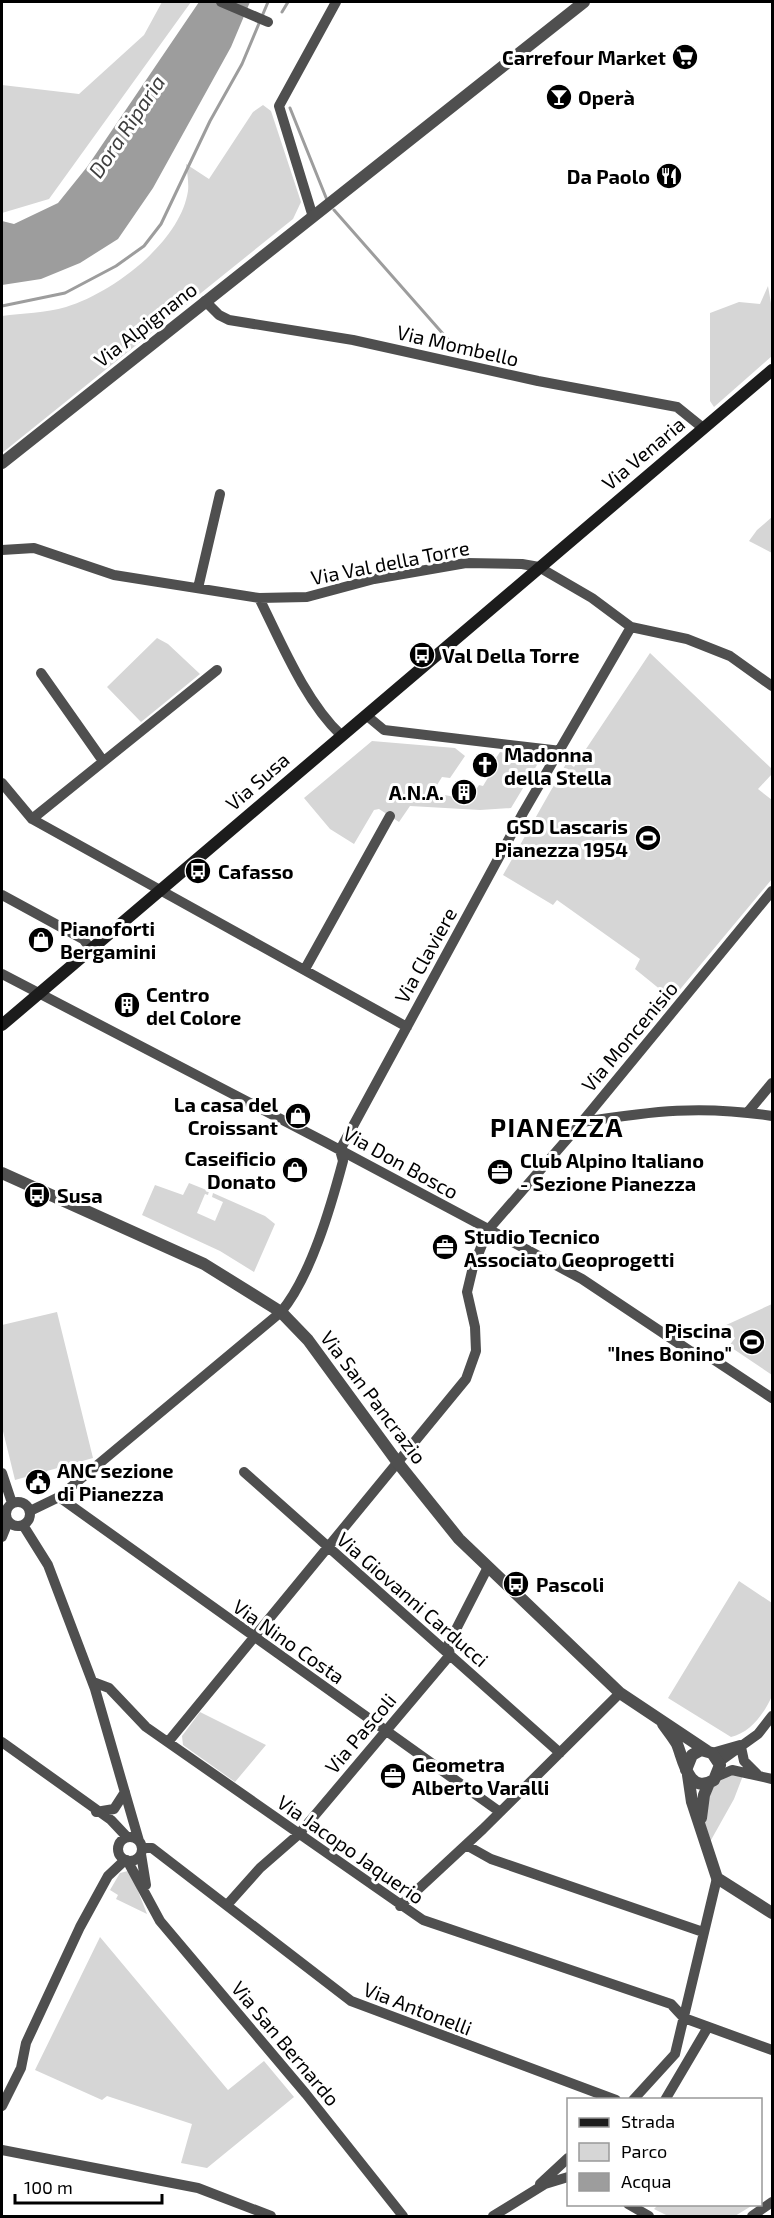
<svg xmlns="http://www.w3.org/2000/svg" width="774" height="2218" viewBox="0 0 774 2218" font-family="'Exo 2',sans-serif">
<style>
.green{fill:#d6d6d6}
.water{fill:#9d9d9d}
.lines{fill:none;stroke-linecap:round;stroke-linejoin:round}
.stream{stroke:#9d9d9d;stroke-width:3}
.minor{stroke:#4f4f4f;stroke-width:10}
.tertiary{stroke:#4f4f4f;stroke-width:12}
.secondary{stroke:#1c1c1c;stroke-width:12}
.labels{text-anchor:middle;dominant-baseline:central;stroke-width:6;stroke-linejoin:round;paint-order:stroke}
.poi-label{font-size:20px;font-weight:bold;fill:#000;stroke:#fff;text-anchor:start}
.street-label{font-size:20px;fill:#000;stroke:#fff}
.water-label{font-size:21px;font-style:italic;fill:#3e3e3e;stroke:#fff}
.district-label{font-size:26px;font-weight:bold;letter-spacing:1.5px;fill:#000;stroke:#fff}
</style>
<rect width="100%" height="100%" fill="#fff"/>
<path class="green" d="M162,2h29l-142,197 -47,14v-128l77,9 65,-59z
M263,105l8,6 30,91 -8,17 -291,234v-137c20,-3 44,-3 64,-9 46,-14 114,-64 122,-116 1,-8 -1,-19 -2,-27l23,15 44,-67z
M768,286l4,23v47l-58,51 -4,-6v-88l29,-11 21,2z
M772,517v36l-23,-12 8,-11z
M157,638l11,6 32,30 -59,48 -34,-35z
M650,653l122,116v5l-14,15 14,11v79l-100,120 -37,-30 5,-10 -83,-59 -4,5 -50,-30 64,-113 7,5z
M372,741l83,7 10,8 -15,22 -8,-1 -10,16 18,3 17,8 12,-19 4,1 6,-10 -3,-3 14,-21 40,8 -29,48 -31,2 -70,-4 -11,16 -20,-13 -5,1 -20,34 -24,-15 -26,-31z
M189,1183l20,8 -1,4 -3,-1 -8,19 18,8 8,-19 -11,-5 1,-4 52,23 10,8 -21,48 -34,-21 -78,-36 13,-30 28,10z
M772,1304v71l-43,-29 6,-8 -11,-12z
M57,1312l36,146 -78,22 -13,-53v-102z
M739,1581l33,22c1,17 2,81 0,93 -8,18 -22,37 -41,41l-63,-39z
M200,1712l66,33 -31,37 -52,-37 -1,-9z
M744,1773l-10,26 -28,50 -4,-45 16,-28z
M128,1871l3,2 16,41 -31,-15 2,-4 -8,-5 10,-17z
M100,1937l128,153 36,-29 30,36 -87,71 -26,-5 11,-39 -85,-28 -5,4 -67,-30z
M658,2205v-1l95,1 -18,11h-67l-14,-7z"/>
<path class="water" d="M199,2h51l-19,45 -78,141 -35,51 -38,24 -39,16 -39,6v-64l12,3 44,-21 29,-36z"/>
<g class="lines">
<path class="stream" d="M282,12l6,-10
M290,108l37,92
M334,210l125,142
M2,306l63,-13 51,-27 28,-20 17,-22 49,-103 32,-57 26,-62"/>
<path class="minor" d="M221,2l47,20
M313,217l-34,-111 57,-104
M205,301l14,14 10,5 124,20 185,41 139,26 26,21
M2,550l32,-2 80,27 145,23 48,-1 67,-18 92,-16 56,1 17,3 10,6 43,25 39,29 56,12 43,17 42,30
M198,588l22,-94
M259,598c22,44 46,103 82,137
M41,673l62,88
M366,715l18,15 177,21
M2,783l30,36 375,208
M32,819l185,-149
M2,895l81,44 8,10
M305,969l85,-153
M2,974l323,168 257,137 108,72 20,6 62,41
M748,1112l24,-29
M582,1122c71,-11 119,-17 190,-6
M244,1472l316,281
M2,1473l10,30
M59,1497l441,315
M6 1514a12 12 0 1 1 24 0a12 12 0 1 1-24 0Z
M30,1511l29,-14 222,-185c30,-36 50,-106 62,-151l-3,-11 183,-337 108,-186
M23,1525l25,40 47,124 44,152
M2,1537l6,-15
M93,1682l16,6 37,39 277,193 248,84 13,14 88,32
M2,1742l109,78 16,17
M168,1742l298,-363 10,-28 -1,-24 -8,-35 6,-25 15,-37 94,-108 190,-231
M741,1747l3,14 13,13
M712,1753l28,-8
M719,1762l39,-28 14,-18
M718,1776l14,-6 40,9
M96,1812l18,-3 11,-17
M118 1849a12 12 0 1 1 24 0a12 12 0 1 1-24 0Z
M466,1845l25,14 212,73
M142,1848h10l199,153 265,99
M141,1854l5,31
M127,1860l33,61 146,173 97,122
M227,1905l33,-37 39,-34 151,-179 -2,-10 40,-78
M400,1906l83,-77 137,-136
M633,2100l42,-46 42,-176
M665,2100l43,-73
M2,2106l19,-38 5,-25 54,-116 28,-51 17,-16
M2,2150l196,38 73,28
M540,2184l28,-26
M628,2204l21,12
M493,2216l52,-32 23,-7
M752,2216l20,-14"/>
<path class="tertiary" d="M2,463l582,-461
M2,1173l202,91 77,48 27,28 90,123 61,76 161,154 87,58
M663,1724c5,7 10,13 14,20 7,17 11,51 37,36l6,-15 -8,-12 -11,-3 -9,5 -6,15
M688,1775l4,27 25,76 55,35
M701,1818l3,-23 5,-12"/>
<path class="secondary" d="M2,1025l770,-655"/>
</g>
<defs>
<g id="supermarket-disc" transform="scale(1.35)"><circle r="9.5" fill="#000" stroke="#fff"/><path d="M-6-5.5h2.5l.6 2H6L4.5 2H-2.5L-4.4-4H-6ZM-1.5 3.2a1.3 1.3 0 1 0 .1 0ZM3 3.2a1.3 1.3 0 1 0 .1 0Z" fill="#fff"/></g>
<g id="bar-disc" transform="scale(1.35)"><circle r="9.5" fill="#000" stroke="#fff"/><path d="M-6-5H6L.8 .8V4.5H3.5V6h-7V4.5H-.8V.8Z" fill="#fff"/></g>
<g id="restaurant-disc" transform="scale(1.35)"><circle r="9.5" fill="#000" stroke="#fff"/><path d="M-5-6h1v4h1v-4h1v4h1v-4h1v5L-1.5 .5V6h-2V.5L-5-1ZM5-6V6H3V1.5H1.5Q1.5-4 5-6Z" fill="#fff"/></g>
<g id="bus-disc" transform="scale(1.35)"><circle r="9.5" fill="#000" stroke="#fff"/><path d="M-5-6H5V4H4V6H2V4H-2V6H-4V4H-5ZM-3.5-4V0h7V-4ZM-3.5 1.2v1.5H-2V1.2ZM2 1.2v1.5H3.5V1.2Z" fill="#fff"/></g>
<g id="church-disc" transform="scale(1.35)"><circle r="9.5" fill="#000" stroke="#fff"/><path d="M-1.2-6h2.4v3.5h3.3v2.4h-3.3V6h-2.4V-.1h-3.3v-2.4h3.3Z" fill="#fff"/></g>
<g id="building-disc" transform="scale(1.35)"><circle r="9.5" fill="#000" stroke="#fff"/><path d="M-4-6H4V6H1V3H-1V6H-4ZM-2.5-4.3h1.7v1.8h-1.7ZM.8-4.3h1.7v1.8H.8ZM-2.5-1h1.7V.8h-1.7ZM.8-1h1.7V.8H.8Z" fill="#fff"/></g>
<g id="stadium-disc" transform="scale(1.35)"><circle r="9.5" fill="#000" stroke="#fff"/><path d="M0-5a6.5 5 0 1 0 0 10a6.5 5 0 1 0 0-10ZM-3.5-1.8h7v3.6h-7Z" fill="#fff"/></g>
<g id="shop-disc" transform="scale(1.35)"><circle r="9.5" fill="#000" stroke="#fff"/><path d="M-5-2.5h2.3a2.7 3.5 0 0 1 5.4 0H5L5.5 6h-11ZM-1.5-2.5h3a1.5 2.3 0 0 0-3 0Z" fill="#fff"/></g>
<g id="office-disc" transform="scale(1.35)"><circle r="9.5" fill="#000" stroke="#fff"/><path d="M-6-3h4V-5.5h4V-3h4V5H-6ZM-1-4.5V-3h2v-1.5ZM-6 0V1H6V0Z" fill="#fff"/></g>
<g id="civic-disc" transform="scale(1.35)"><circle r="9.5" fill="#000" stroke="#fff"/><path d="M-.6-6.5H3V-4.5H.6V-3L4-1V1h2V6H-6V1h2V-1L-.6-3ZM-1.2 2.5V6h2.4V2.5Z" fill="#fff"/></g>
</defs>
<g fill-rule="evenodd">
<use href="#supermarket-disc" x="685" y="57"/>
<use href="#bar-disc" x="559" y="97"/>
<use href="#restaurant-disc" x="669" y="176"/>
<use href="#bus-disc" x="422" y="655"/>
<use href="#church-disc" x="485" y="765"/>
<use href="#building-disc" x="464" y="792"/>
<use href="#stadium-disc" x="648" y="838"/>
<use href="#bus-disc" x="198" y="871"/>
<use href="#shop-disc" x="41" y="940"/>
<use href="#building-disc" x="127" y="1005"/>
<use href="#shop-disc" x="298" y="1116"/>
<use href="#shop-disc" x="295" y="1170"/>
<use href="#office-disc" x="500" y="1172"/>
<use href="#bus-disc" x="37" y="1195"/>
<use href="#office-disc" x="445" y="1247"/>
<use href="#stadium-disc" x="752" y="1342"/>
<use href="#civic-disc" x="38" y="1482"/>
<use href="#bus-disc" x="516" y="1584"/>
<use href="#office-disc" x="393" y="1776"/>
</g>
<g class="labels">
<g class="poi-label">
<text x="666" y="57" text-anchor="end">Carrefour Market</text>
<text x="578" y="97">Operà</text>
<text x="650" y="176" text-anchor="end">Da Paolo</text>
<text x="442" y="655">Val Della Torre</text>
<text x="504" y="754">Madonna<tspan x="504" dy="23">della Stella</tspan></text>
<text x="444" y="792" text-anchor="end">A.N.A.</text>
<text x="628" y="826" text-anchor="end">GSD Lascaris<tspan x="628" dy="23">Pianezza 1954</tspan></text>
<text x="218" y="871">Cafasso</text>
<text x="60" y="928">Pianoforti<tspan x="60" dy="23">Bergamini</tspan></text>
<text x="146" y="994">Centro<tspan x="146" dy="23">del Colore</tspan></text>
<text x="278" y="1104" text-anchor="end">La casa del<tspan x="278" dy="23">Croissant</tspan></text>
<text x="276" y="1158" text-anchor="end">Caseificio<tspan x="276" dy="23">Donato</tspan></text>
<text x="520" y="1160">Club Alpino Italiano<tspan x="520" dy="23">- Sezione Pianezza</tspan></text>
<text x="57" y="1195">Susa</text>
<text x="464" y="1236">Studio Tecnico<tspan x="464" dy="23">Associato Geoprogetti</tspan></text>
<text x="732" y="1330" text-anchor="end">Piscina<tspan x="732" dy="23">"Ines Bonino"</tspan></text>
<text x="57" y="1470">ANC sezione<tspan x="57" dy="23">di Pianezza</tspan></text>
<text x="536" y="1584">Pascoli</text>
<text x="412" y="1764">Geometra<tspan x="412" dy="23">Alberto Varalli</tspan></text>
</g>
<g class="street-label">
<text transform="translate(145 324) rotate(-38)">Via Alpignano</text>
<text transform="translate(458 345) rotate(13)">Via Mombello</text>
<text transform="translate(643 453) rotate(-40)">Via Venaria</text>
<text transform="translate(390 562) rotate(-11)">Via Val della Torre</text>
<text transform="translate(257 781) rotate(-41)">Via Susa</text>
<text transform="translate(425 955) rotate(-61)">Via Claviere</text>
<text transform="translate(629 1036) rotate(-50)">Via Moncenisio</text>
<text transform="translate(401 1162) rotate(29)">Via Don Bosco</text>
<text transform="translate(374 1397) rotate(53)">Via San Pancrazio</text>
<text transform="translate(413 1599) rotate(41)">Via Giovanni Carducci</text>
<text transform="translate(289 1641) rotate(35)">Via Nino Costa</text>
<text transform="translate(360 1733) rotate(-50)">Via Pascoli</text>
<text transform="translate(351 1849) rotate(35)">Via Jacopo Jaquerio</text>
<text transform="translate(418 2008) rotate(21)">Via Antonelli</text>
<text transform="translate(286 2043) rotate(50)">Via San Bernardo</text>
</g>
<g class="water-label">
<text transform="translate(126 126) rotate(-56)">Dora Riparia</text>
</g>
<g class="district-label">
<text x="557" y="1126">PIANEZZA</text>
</g>
</g>
<rect width="774" height="2218" fill="none" stroke="#000000" stroke-width="6"/>
<rect x="567" y="2098" width="195" height="108" fill="#ffffff" stroke="#999999" stroke-width="1.5"/>
<rect x="579" y="2118" width="30" height="9" fill="#1c1c1c" stroke="#999999" stroke-width="1.5"/>
<text x="621" y="2128" font-size="18" fill="#000000">Strada</text>
<rect x="579" y="2143" width="30" height="18" fill="#d6d6d6" stroke="#999999" stroke-width="1.5"/>
<text x="621" y="2158" font-size="18" fill="#000000">Parco</text>
<rect x="579" y="2173" width="30" height="18" fill="#9d9d9d" stroke="#999999" stroke-width="1.5"/>
<text x="621" y="2188" font-size="18" fill="#000000">Acqua</text>
<path d="M15 2194v9h147v-9" fill="none" stroke="#000000" stroke-width="3"/>
<text x="24" y="2194" font-size="18" fill="#000000" stroke="#ffffff" stroke-width="4.5" paint-order="stroke">100 m</text>
</svg>
